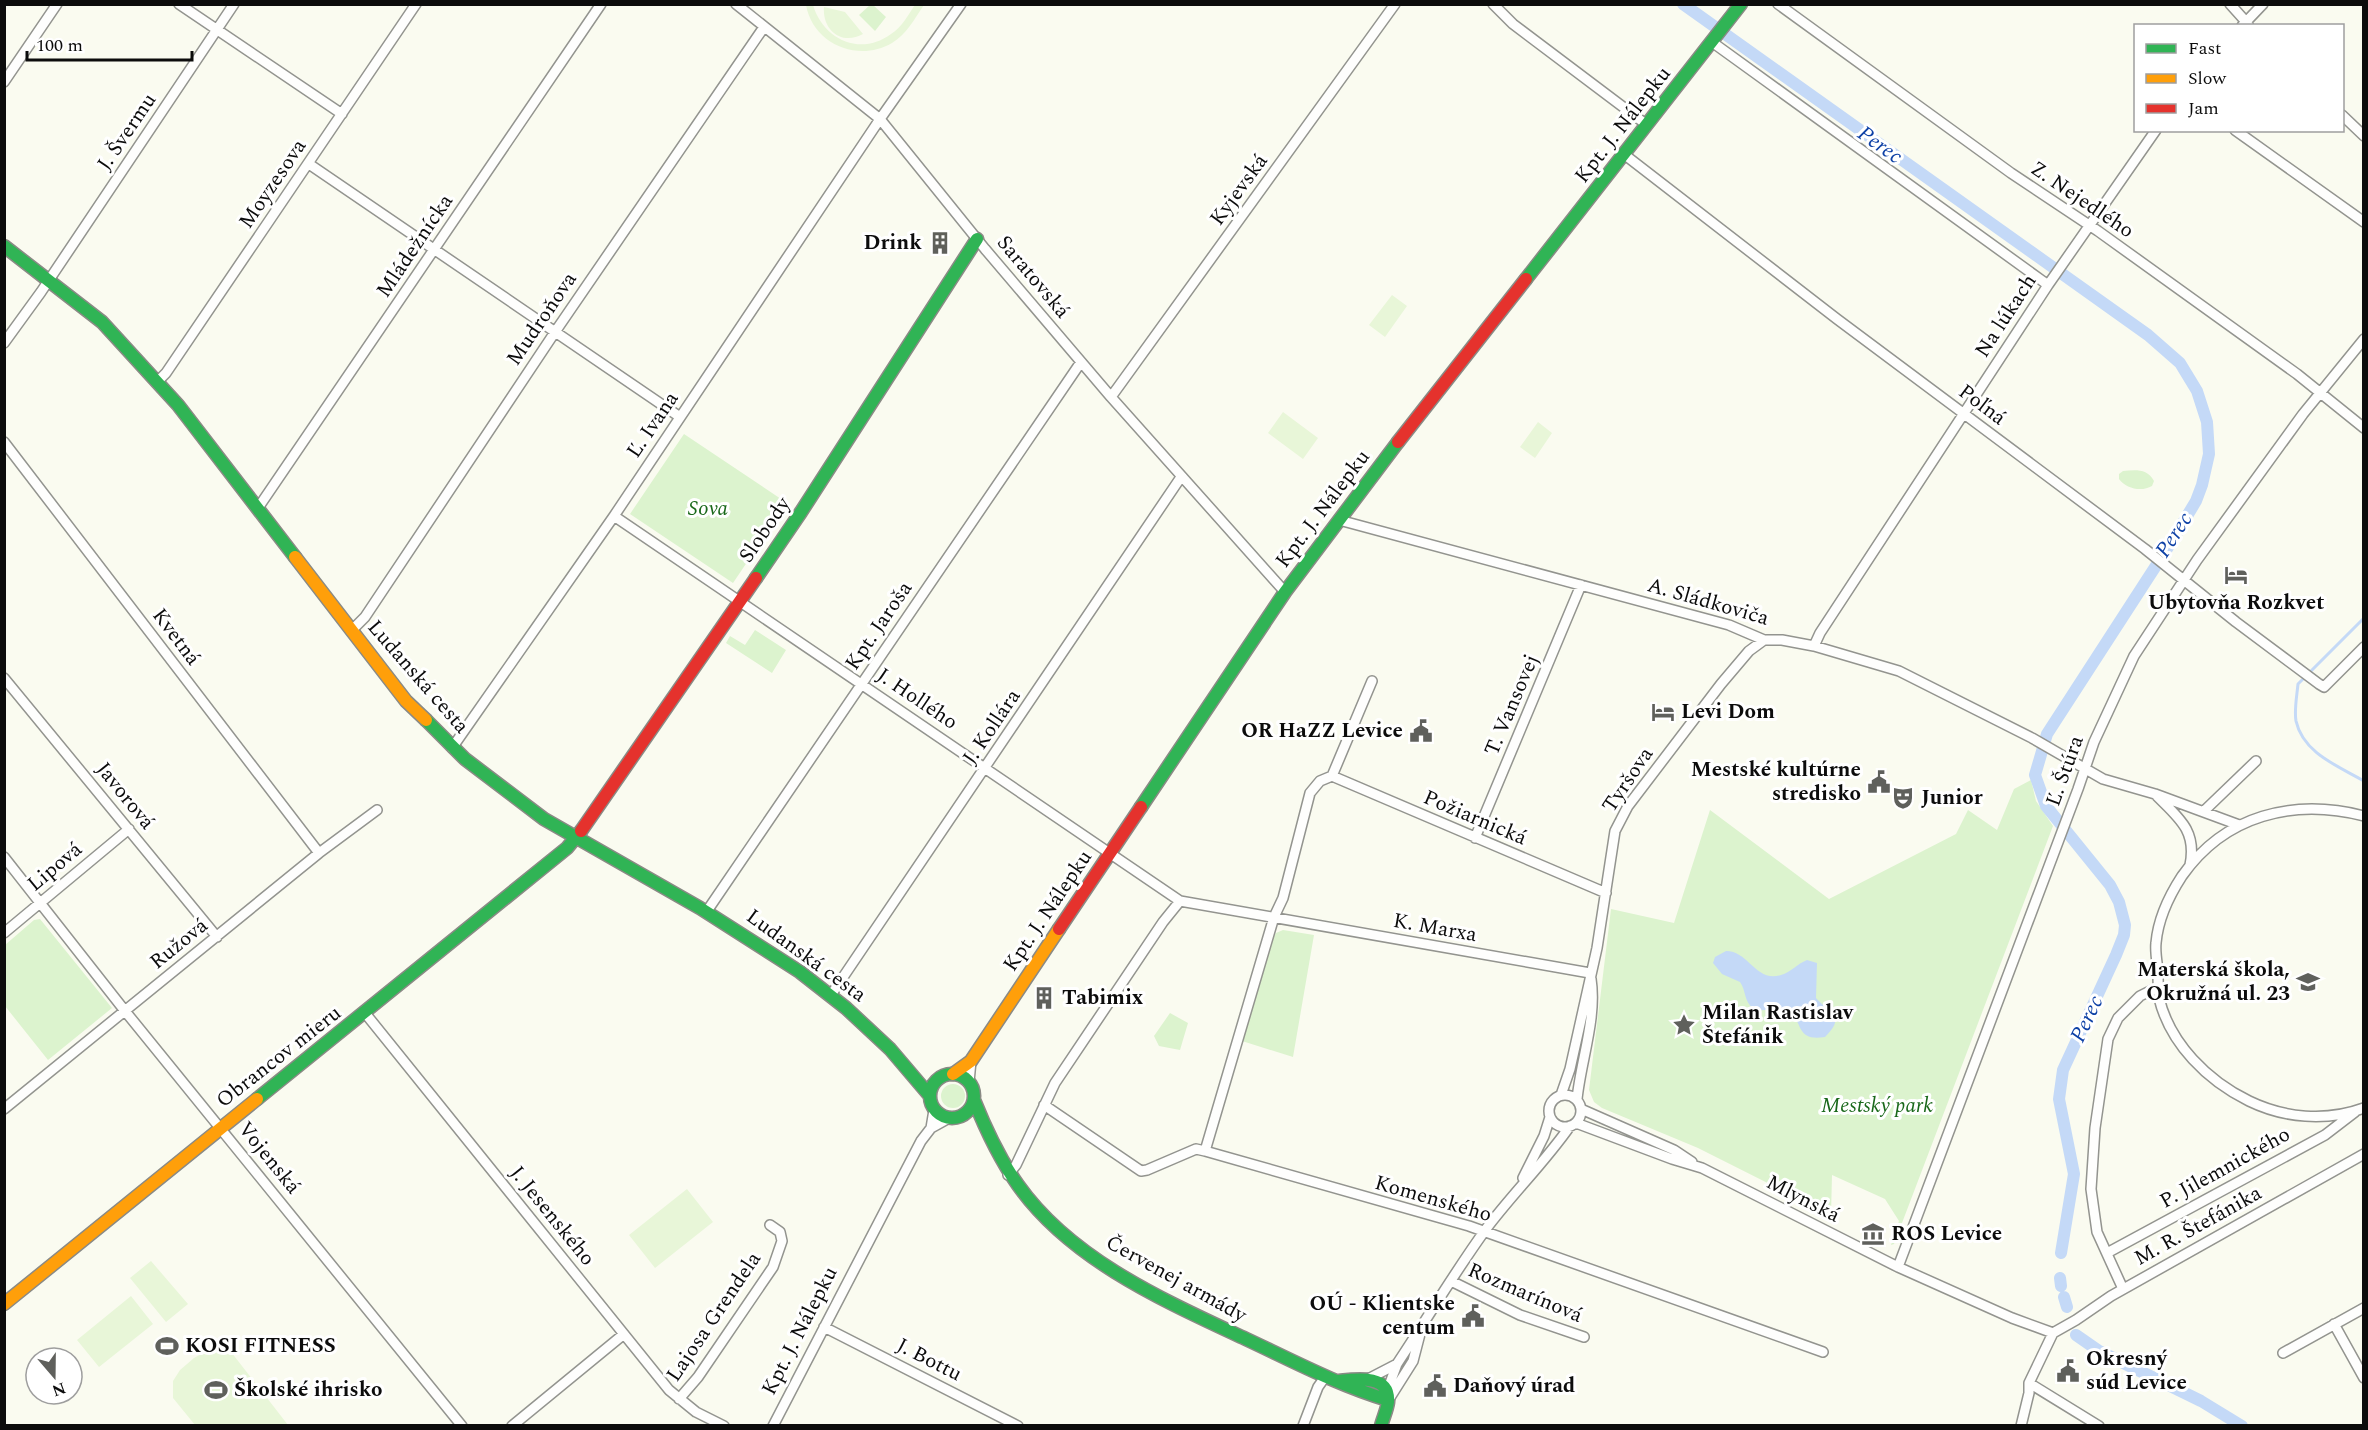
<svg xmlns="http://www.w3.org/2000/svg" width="2368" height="1430" viewBox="0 0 2368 1430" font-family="Spectral,serif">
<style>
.green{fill:#dcf3ce}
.pitch{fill:#e8f6d8}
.water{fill:#c4d9f7}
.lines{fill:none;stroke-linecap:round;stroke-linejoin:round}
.stream{stroke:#c4d9f7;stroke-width:3}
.canal{stroke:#c4d9f7;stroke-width:12}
.street-casing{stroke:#93948f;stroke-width:12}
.fast-casing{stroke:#8a8a85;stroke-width:15}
.slow-casing{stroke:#8a8a85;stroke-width:15}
.jam-casing{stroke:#8a8a85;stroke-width:15}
.street{stroke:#fefefd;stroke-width:9}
.fast{stroke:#30b455;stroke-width:12}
.slow{stroke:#ff9f0a;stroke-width:12}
.jam{stroke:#e5322d;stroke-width:12}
.labels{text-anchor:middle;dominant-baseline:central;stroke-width:6;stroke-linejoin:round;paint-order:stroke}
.street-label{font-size:21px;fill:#0c0c0c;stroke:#fff}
.poi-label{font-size:21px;font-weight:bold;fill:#0c0c0c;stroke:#fff;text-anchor:start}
.park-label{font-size:21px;font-style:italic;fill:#19681a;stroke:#fff}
.water-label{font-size:22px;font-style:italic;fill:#0e41a6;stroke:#fff}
</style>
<rect width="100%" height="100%" fill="#fafbf0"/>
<path class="green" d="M870,5h3l13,12 -11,14 -16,-16z
M684,434l103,69 -54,80 -103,-69z
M2123,471c12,-1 24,-3 31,10l-2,5c-10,6 -26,3 -33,-7v-5z
M755,630l31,20 -14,23 -46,-30 4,-7 15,9z
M2031,780l5,21 17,25 -159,418 -3,1 8,-24 -14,-22 -53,-24 -1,40 -133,-67 -96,-40 -8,-6 -5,-12 22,-181 63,14 36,-113 119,89 127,-65 12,-24 29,20 17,-41z
M40,919l72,89 -64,52 -43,-54v-61l29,-25z
M1283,930l31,5 -21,122 -51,-16 30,-102 4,-6z
M1170,1013l18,10 -8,27 -21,-4 -5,-10z
M941 1096a12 12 0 1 1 24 0a12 12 0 1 1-24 0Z"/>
<path class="pitch" d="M806,5h7c10,34 47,52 78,29 11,-7 17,-19 24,-29h9c-9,13 -18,30 -32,38 -34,20 -79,1 -86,-38z
M824,7l21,5 18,22c-21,12 -41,-4 -39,-27z
M1392,295l15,11 -22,31 -16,-12z
M1283,412l35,26 -15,21 -35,-26z
M1538,422l14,11 -17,25 -15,-11z
M687,1189l26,33 -58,46 -26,-33z
M151,1261l37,43 -22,18 -36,-44z
M131,1296l22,28 -54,43 -22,-27z
M228,1348l60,77h-93l-22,-27v-17l7,-11 14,-12 16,-9z"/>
<path class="water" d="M1726,951c23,0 30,32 55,24 10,-3 16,-11 26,-15l10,3 -1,35c13,15 31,17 9,39 -32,5 -20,-18 -39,-27 -11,-5 -24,4 -33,-2 -9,-6 -7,-18 -13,-26l-18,-8 -9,-11 2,-6z"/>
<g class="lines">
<path class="stream" d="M2364,618l-66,66c-1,11 -4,26 -2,37 7,32 42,45 68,60"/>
<path class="canal" d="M1683,4l465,331 32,28 17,28 10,31 2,32 -7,31 -6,16 -24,40 -125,193 -12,41 11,31 64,79 9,17 6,23 -1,10 -8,20 -53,115 -4,29 15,75 -13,79
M2060,1278l1,8
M2064,1297l3,10
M2076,1335l23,16 102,50 41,25"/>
<g class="street-casing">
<path id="street" d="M179,4l163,110
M736,4l144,115 105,130 126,148 174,195
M1493,4l20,20 134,101
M1778,4l233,169 87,58 199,143 67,54
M2230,4l18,20
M2242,26l21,-22
M1712,42l336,243
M4,82l53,-78
M2342,115l22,21
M2235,130l129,92
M1625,155l212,164 308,230 91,73 83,62 5,3 40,-40
M309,164l371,253
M4,343l37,-51 193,-288
M157,382l9,-9 250,-369
M1111,397l284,-393
M4,442l315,411
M258,508l343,-504
M614,516l566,385 410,72
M1339,520l390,105 35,15h18l32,6 85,25 133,67 71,41 52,15 84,31
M351,631l14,-14 190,-285 209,-305
M1814,646l6,-13 228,-348 108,-155
M4,678l213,259
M452,748l162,-232 266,-397 81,-115
M1332,776l274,117
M2157,796c22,22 40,35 33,69
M2204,811l52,-50
M2364,816c-71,-18 -139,-1 -182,60 -13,20 -24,43 -26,67 -1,9 1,19 2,27 0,9 0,19 1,28 11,46 49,83 90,103 35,17 77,21 115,7
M1475,838l106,-253
M4,857l121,154 337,415
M707,911l374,-549
M4,933l125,-104
M831,995l350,-518
M365,1013l304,377 27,22 28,14
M969,1082l2,-21
M1561,1095l9,-26 27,-121 18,-117 13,-25 93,-122 28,-33 15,-11
M1549 1111a16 16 0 1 1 32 0a16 16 0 1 1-32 0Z
M1577,1099c4,-39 20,-81 14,-120
M1044,1105l97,66 6,-1 49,-21 9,2 264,75 354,126
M4,1109l315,-256 58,-43
M1581,1109l93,41 18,12
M1576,1123l96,36 30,9 196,99 114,51 41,15
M931,1128l18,-10
M1205,1151l69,-234 9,-19 27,-105 10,-12 12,-5 40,-95
M1008,1175l8,-10 39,-82 108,-161 17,-21
M1523,1178l21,-42 6,-19
M2107,1253l218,-118 30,-23
M1898,1267l180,-478 16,-47 40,-86 63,-96 106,-146 61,-75
M1451,1281l69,34 64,22
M2123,1289l-26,-57 -6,-43 4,-61 13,-89 10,-21 22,-22 18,-9
M2334,1324l30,54
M824,1327l194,99
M2053,1333l23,-13 35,-24 253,-142
M2283,1353l81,-45
M1370,1378l27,-14
M2029,1383l70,43
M1388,1395l2,-12 7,-19c30,-45 57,-91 89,-135 27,-36 59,-67 84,-103
M679,1399l19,-22 75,-110 9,-26 -2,-9 -10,-7
M1389,1399l24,-38 7,-27
M512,1426l112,-92
M773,1426l148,-285 10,-13 3,-18
M1303,1426l15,-39 7,-10
M2021,1426l8,-33v-10l24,-50"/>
</g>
<g class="fast-casing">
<path id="fast" d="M4,246l98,76 76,83 117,152
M1526,279l215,-275
M756,578l45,-66 176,-273
M426,720l39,39 79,60 156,89 100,64 46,36 44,41 40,47
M1141,807l144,-215 113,-150
M930 1096a22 22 0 1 1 44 0a22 22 0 1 1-44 0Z
M257,1099l310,-251 14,-17
M974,1100c12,30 25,58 44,85 53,75 147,116 228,154 47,22 92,46 142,61
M1338,1381c19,-2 52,-7 50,21 -1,8 -5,16 -7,24"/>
</g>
<g class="slow-casing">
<path id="slow" d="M295,557l111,144 20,19
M953,1074l18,-13 88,-132
M4,1304l253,-205"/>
</g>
<g class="jam-casing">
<path id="jam" d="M1398,442l128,-163
M581,831l175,-253
M1059,929l82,-122"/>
</g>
<use href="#street" class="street"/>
<use href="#fast" class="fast"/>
<use href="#slow" class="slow"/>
<use href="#jam" class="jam"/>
</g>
<defs>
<g id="building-bare" transform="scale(1.8)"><path d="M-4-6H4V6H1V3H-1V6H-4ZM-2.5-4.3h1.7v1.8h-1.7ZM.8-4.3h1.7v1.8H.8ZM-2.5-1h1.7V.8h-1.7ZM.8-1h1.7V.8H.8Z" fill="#5f605c" stroke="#fff" stroke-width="2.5" paint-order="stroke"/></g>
<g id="hotel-bare" transform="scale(1.8)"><path d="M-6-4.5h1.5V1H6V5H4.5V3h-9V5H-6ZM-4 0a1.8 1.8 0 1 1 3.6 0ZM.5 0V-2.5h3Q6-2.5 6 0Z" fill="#5f605c" stroke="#fff" stroke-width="2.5" paint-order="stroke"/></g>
<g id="civic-bare" transform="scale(1.8)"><path d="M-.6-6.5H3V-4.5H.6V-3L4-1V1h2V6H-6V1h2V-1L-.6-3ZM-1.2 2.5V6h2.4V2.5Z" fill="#5f605c" stroke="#fff" stroke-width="2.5" paint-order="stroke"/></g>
<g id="theatre-bare" transform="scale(1.8)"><path d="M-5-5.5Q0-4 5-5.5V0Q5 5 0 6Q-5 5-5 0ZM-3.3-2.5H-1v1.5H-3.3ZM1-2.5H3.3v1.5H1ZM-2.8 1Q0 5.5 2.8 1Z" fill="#5f605c" stroke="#fff" stroke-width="2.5" paint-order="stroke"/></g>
<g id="school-bare" transform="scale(1.8)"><path d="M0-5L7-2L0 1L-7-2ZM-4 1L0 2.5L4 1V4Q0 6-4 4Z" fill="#5f605c" stroke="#fff" stroke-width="2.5" paint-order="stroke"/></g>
<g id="sight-bare" transform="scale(1.8)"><path d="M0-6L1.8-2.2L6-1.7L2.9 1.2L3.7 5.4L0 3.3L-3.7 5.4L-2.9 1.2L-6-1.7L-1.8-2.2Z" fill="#5f605c" stroke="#fff" stroke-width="2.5" paint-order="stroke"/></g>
<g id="museum-bare" transform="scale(1.8)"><path d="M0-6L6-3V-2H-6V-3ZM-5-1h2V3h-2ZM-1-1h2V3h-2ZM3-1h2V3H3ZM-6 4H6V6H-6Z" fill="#5f605c" stroke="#fff" stroke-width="2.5" paint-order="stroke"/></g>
<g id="stadium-bare" transform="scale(1.8)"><path d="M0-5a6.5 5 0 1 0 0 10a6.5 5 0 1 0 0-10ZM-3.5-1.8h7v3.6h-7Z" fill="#5f605c" stroke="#fff" stroke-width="2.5" paint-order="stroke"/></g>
</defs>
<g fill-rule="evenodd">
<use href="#building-bare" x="940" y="243"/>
<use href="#hotel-bare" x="2236" y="575"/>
<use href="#hotel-bare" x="1663" y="712"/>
<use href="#civic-bare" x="1421" y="731"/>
<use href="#civic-bare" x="1879" y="782"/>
<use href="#theatre-bare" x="1903" y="798"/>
<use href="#school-bare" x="2308" y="982"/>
<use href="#building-bare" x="1044" y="998"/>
<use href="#sight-bare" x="1684" y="1025"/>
<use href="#museum-bare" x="1873" y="1234"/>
<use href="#civic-bare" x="1473" y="1316"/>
<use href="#stadium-bare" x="167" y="1346"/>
<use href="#civic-bare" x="2068" y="1371"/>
<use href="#civic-bare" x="1435" y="1386"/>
<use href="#stadium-bare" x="216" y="1390"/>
</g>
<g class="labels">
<g class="street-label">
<text transform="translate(1623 125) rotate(-52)">Kpt. J. Nálepku</text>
<text transform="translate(127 132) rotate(-56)">J. Švermu</text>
<text transform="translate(273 184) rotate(-56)">Moyzesova</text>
<text transform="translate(1239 190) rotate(-54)">Kyjevská</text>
<text transform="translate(2082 200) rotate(34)">Z. Nejedlého</text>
<text transform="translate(415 246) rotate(-56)">Mládežnícka</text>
<text transform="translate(1033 277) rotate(50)">Saratovská</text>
<text transform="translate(2006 316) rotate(-57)">Na lúkach</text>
<text transform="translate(542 319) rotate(-56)">Mudroňova</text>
<text transform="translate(1982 405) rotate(37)">Poľná</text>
<text transform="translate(653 425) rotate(-56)">Ľ. Ivana</text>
<text transform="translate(1323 509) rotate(-53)">Kpt. J. Nálepku</text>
<text transform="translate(765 530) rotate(-56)">Slobody</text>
<text transform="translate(1708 602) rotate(16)">A. Sládkoviča</text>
<text transform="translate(879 626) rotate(-56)">Kpt. Jaroša</text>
<text transform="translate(176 637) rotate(53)">Kvetná</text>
<text transform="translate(418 677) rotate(49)">Ludanská cesta</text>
<text transform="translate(917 699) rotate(34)">J. Hollého</text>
<text transform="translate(1512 705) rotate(-67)">T. Vansovej</text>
<text transform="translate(992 727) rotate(-56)">J. Kollára</text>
<text transform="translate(2065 771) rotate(-70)">Ľ. Štúra</text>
<text transform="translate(1628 780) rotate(-56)">Tyršova</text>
<text transform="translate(125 796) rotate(51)">Javorová</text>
<text transform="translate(1475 818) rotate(23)">Požiarnická</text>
<text transform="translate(55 867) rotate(-40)">Lipová</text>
<text transform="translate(1048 911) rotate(-56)">Kpt. J. Nálepku</text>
<text transform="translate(1435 928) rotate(10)">K. Marxa</text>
<text transform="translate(179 944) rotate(-39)">Ružová</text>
<text transform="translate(806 956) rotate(36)">Ludanská cesta</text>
<text transform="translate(279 1057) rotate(-38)">Obrancov mieru</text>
<text transform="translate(269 1158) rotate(51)">Vojenská</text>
<text transform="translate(2225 1168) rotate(-29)">P. Jilemnického</text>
<text transform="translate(1433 1199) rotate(16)">Komenského</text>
<text transform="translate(1803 1199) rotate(27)">Mlynská</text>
<text transform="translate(552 1216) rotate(51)">J. Jesenského</text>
<text transform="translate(2198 1226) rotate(-29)">M. R. Štefánika</text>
<text transform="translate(1176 1279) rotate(29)">Červenej armády</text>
<text transform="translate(1525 1293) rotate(23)">Rozmarínová</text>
<text transform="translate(714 1317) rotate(-56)">Lajosa Grendela</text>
<text transform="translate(800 1331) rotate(-63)">Kpt. J. Nálepku</text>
<text transform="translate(929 1360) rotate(27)">J. Bottu</text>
</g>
<g class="poi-label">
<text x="922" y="243" text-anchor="end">Drink</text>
<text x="2236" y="603" text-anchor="middle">Ubytovňa Rozkvet</text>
<text x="1681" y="712">Levi Dom</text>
<text x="1403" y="731" text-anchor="end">OR HaZZ Levice</text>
<text x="1861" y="770" text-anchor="end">Mestské kultúrne<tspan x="1861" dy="24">stredisko</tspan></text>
<text x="1921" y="798">Junior</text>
<text x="2290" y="970" text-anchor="end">Materská škola,<tspan x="2290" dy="24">Okružná ul. 23</tspan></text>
<text x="1062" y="998">Tabimix</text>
<text x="1702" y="1013">Milan Rastislav<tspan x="1702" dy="24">Štefánik</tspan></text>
<text x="1891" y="1234">ROS Levice</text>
<text x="1455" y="1304" text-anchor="end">OÚ - Klientske<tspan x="1455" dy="24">centum</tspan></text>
<text x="185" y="1346">KOSI FITNESS</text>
<text x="2086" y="1359">Okresný<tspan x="2086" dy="24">súd Levice</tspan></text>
<text x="1453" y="1386">Daňový úrad</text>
<text x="234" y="1390">Školské ihrisko</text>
</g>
<g class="park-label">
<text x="708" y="509">Sova</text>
<text x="1877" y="1106">Mestský park</text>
</g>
<g class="water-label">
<text transform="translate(1880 145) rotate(35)">Perec</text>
<text transform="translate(2174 535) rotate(-57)">Perec</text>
<text transform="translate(2087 1019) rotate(-65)">Perec</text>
</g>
</g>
<rect width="2368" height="1430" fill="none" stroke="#0c0c0c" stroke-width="12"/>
<rect x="2134" y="24" width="210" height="108" fill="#ffffff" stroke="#9e9e9e" stroke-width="1.5"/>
<rect x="2146" y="44" width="30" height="9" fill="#30b455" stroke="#9e9e9e" stroke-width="1.5"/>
<text x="2188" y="54" font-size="18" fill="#0c0c0c">Fast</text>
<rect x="2146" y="74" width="30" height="9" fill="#ff9f0a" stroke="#9e9e9e" stroke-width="1.5"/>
<text x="2188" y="84" font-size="18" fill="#0c0c0c">Slow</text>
<rect x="2146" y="104" width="30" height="9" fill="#e5322d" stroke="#9e9e9e" stroke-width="1.5"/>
<text x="2188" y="114" font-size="18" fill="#0c0c0c">Jam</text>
<g transform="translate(54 1376) rotate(160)"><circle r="28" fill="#ffffff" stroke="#9e9e9e" stroke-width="1.5"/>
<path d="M0-4.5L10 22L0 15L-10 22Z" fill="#5f605c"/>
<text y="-9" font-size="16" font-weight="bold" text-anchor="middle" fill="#0c0c0c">N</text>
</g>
<path d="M27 51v9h165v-9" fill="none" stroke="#0c0c0c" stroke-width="3"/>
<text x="36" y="51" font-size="18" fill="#0c0c0c" stroke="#ffffff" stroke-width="4.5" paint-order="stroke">100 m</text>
</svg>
